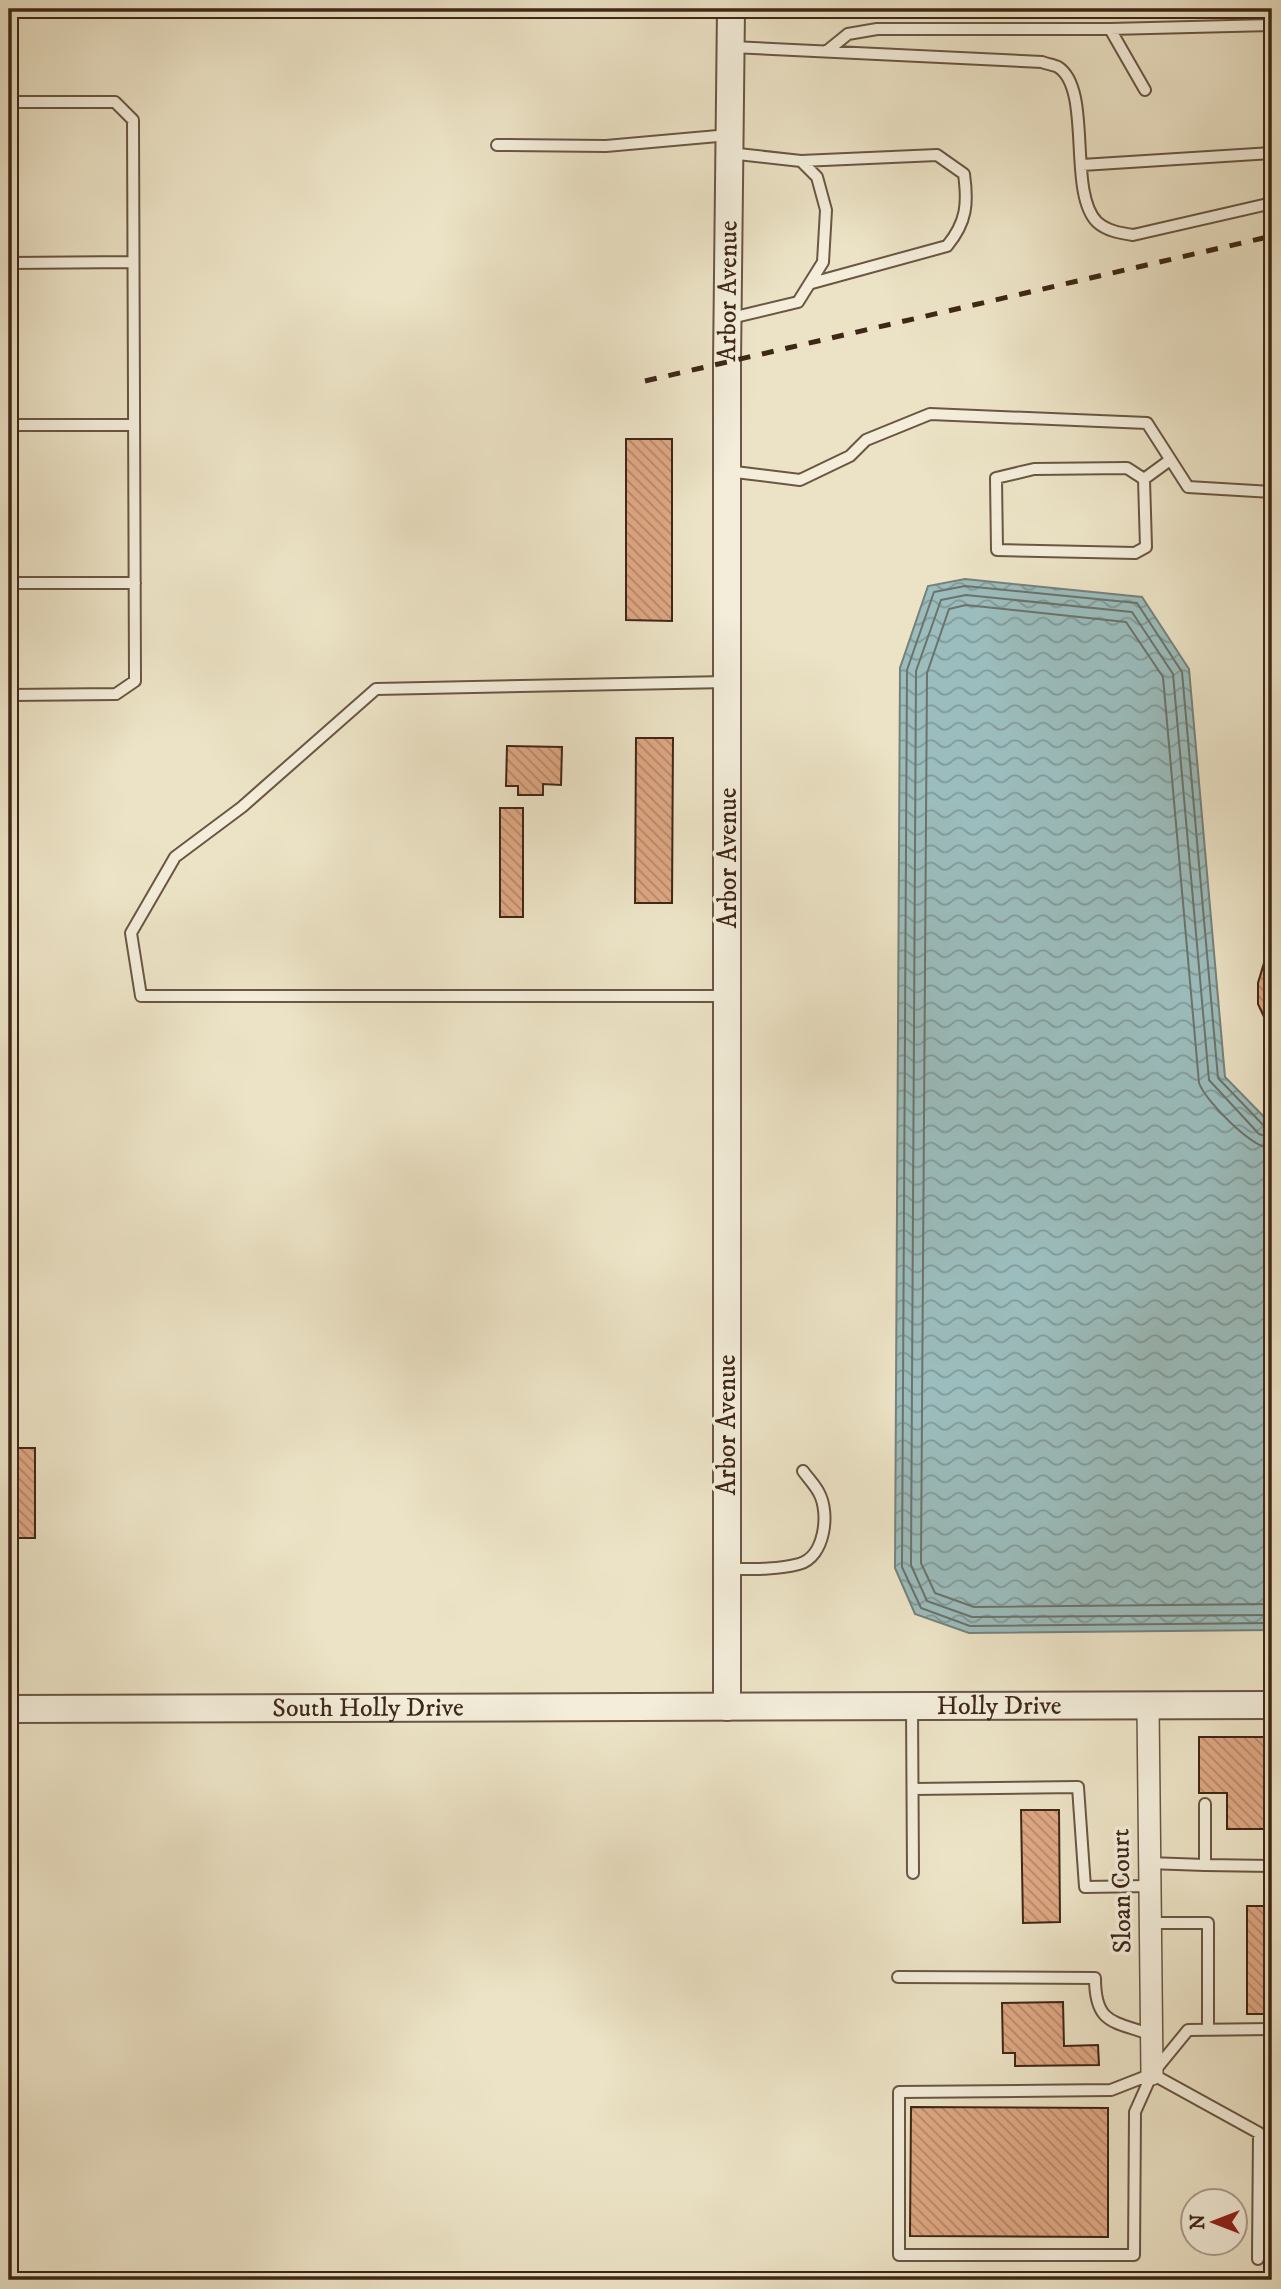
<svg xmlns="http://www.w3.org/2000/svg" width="1281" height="2289" viewBox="0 0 1281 2289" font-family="'IM FELL DW Pica',serif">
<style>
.water{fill:url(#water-waves);stroke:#76817b;stroke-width:2}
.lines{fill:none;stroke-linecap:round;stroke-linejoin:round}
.shore{stroke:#6d726a;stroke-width:2}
.building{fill:url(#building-back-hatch);stroke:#3f2717;stroke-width:2}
.service-casing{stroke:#6a5643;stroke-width:14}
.minor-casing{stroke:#6a5643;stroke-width:24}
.tertiary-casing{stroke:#6a5643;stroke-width:30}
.service{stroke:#f3edda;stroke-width:10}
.minor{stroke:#f3edda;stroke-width:21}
.tertiary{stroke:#f3edda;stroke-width:26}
.rail{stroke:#3f2717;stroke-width:5;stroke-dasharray:12 12;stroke-linecap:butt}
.labels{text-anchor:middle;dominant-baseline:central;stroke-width:7;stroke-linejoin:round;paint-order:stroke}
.street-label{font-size:26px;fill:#3f2717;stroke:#f3edda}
</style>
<defs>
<pattern id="water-waves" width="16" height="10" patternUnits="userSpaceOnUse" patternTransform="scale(1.75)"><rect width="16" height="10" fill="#9bbdbd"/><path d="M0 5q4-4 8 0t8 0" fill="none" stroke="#809a99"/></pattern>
<pattern id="building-back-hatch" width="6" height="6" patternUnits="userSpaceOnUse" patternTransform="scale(1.75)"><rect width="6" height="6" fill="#dea783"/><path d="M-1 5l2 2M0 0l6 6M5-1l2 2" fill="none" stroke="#b5886a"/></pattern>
</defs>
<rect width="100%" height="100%" fill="#ece3c6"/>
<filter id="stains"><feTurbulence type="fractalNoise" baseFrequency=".00286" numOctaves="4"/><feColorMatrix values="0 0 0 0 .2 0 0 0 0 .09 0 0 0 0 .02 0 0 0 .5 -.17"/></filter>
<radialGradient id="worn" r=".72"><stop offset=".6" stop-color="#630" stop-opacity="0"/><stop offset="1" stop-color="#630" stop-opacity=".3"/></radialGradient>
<path class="water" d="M965,579l177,18 47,72 36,408 47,48v505l-303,3 -54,-19 -20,-46 5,-900 28,-82z"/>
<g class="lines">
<path class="shore" d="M1272,1129l-7,-2 -47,-49 -36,-406 -45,-69 -172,-17 -31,6 -27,78 -5,897 19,41 49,18 302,-3
M1272,1138l-13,-4 -50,-54 -36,-406 -41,-62 -166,-17 -25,5 -25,71 -5,894 16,36 45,16 300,-2
M1272,1149c-20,-1 -66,-47 -73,-66l-36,-406 -37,-55 -160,-17 -17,4 -22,64 -6,890 14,30 39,14 298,-3"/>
</g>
<path class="building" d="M626,439h46v182l-46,-1z
M636,738h37l-1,165h-37z
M507,746l55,1 -1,38 -18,-1v11h-25v-9h-12z
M500,808h23v109h-23z
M1272,952v82l-14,-30v-21l6,-20z
M9,1448h26v90h-26z
M1199,1737h73v92h-45v-36h-28z
M1021,1810h38l1,112 -37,1z
M1247,1906h25v108h-25z
M1063,2002l1,44 34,-1 1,20 -84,1v-13h-12l-1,-50z
M911,2107l197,1v129l-198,-1z"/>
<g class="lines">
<g class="service-casing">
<path id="service" d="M732,47l310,15c5,2 12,3 16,5 35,22 9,125 39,155 10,9 23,11 36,13l139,-32
M827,51l21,-17 29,-5h233
M1145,90l-35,-61 162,-4
M9,102h106l18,18 2,561 -19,13 -107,1
M497,145l109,1 123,-11
M801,161l136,-6 27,19c4,29 3,48 -17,72l-135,37
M1082,165l190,-12
M9,263l124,-1
M727,319l71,-17 25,-40 3,-52 -9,-33 -16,-16 -72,-8
M9,425h125
M1127,468l17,11 2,68 -11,6 -138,-3 -1,-72 38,-9z
M727,471l73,9 50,-24 16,-16 64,-26 217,9 41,64 84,5
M1144,479l26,-19
M9,583h126
M727,682l-351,7 -134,118 -67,50 -44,76 10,63h587
M727,1569c24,0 49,1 72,-5 26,-7 31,-51 20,-71 -4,-8 -11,-15 -16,-22
M912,1706l1,167
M913,1789l165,-2 7,100 65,-1
M1148,1863l57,2v-61
M1205,1865l67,1
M1151,1923h57v107
M898,1977l197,1c0,47 19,43 57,57
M1258,2259l1,-126 -107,-59 -41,16 -212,2v163h235l1,-143 17,-38 36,-44 84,-1"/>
</g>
<g class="minor-casing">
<path id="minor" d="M1148,1706l4,368"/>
</g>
<g class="tertiary-casing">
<g id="tertiary">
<path id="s1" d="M727,1707v-1344l4,-354"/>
<path id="s2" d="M9,1709l1263,-4"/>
</g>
</g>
<use href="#service" class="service"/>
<use href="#minor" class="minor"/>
<use href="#tertiary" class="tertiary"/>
<path class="rail" d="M645,381l627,-145"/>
</g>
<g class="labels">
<g class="street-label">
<text stroke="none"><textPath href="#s1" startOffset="1416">Arbor Avenue</textPath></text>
<text transform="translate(728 858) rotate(-90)">Arbor Avenue</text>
<text transform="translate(727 1425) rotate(-90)">Arbor Avenue</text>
<text stroke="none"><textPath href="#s2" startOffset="990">Holly Drive</textPath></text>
<text stroke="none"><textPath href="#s2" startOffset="359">South Holly Drive</textPath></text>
<text transform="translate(1122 1891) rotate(-91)">Sloan Court</text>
</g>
</g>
<rect width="1281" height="2289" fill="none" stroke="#ece3c6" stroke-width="35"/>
<rect x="10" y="10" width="1260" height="2268" fill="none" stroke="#3f2717" stroke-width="3.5"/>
<rect x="18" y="18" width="1246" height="2254" fill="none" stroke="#3f2717" stroke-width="2"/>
<g transform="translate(1214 2222) rotate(270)"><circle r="33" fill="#f3edda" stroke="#ab9e8c" stroke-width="2"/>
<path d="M0-5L12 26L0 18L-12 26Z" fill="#8f2418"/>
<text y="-10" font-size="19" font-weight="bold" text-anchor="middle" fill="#3f2717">N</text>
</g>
<rect width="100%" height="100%" filter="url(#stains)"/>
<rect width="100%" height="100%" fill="url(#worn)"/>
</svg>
